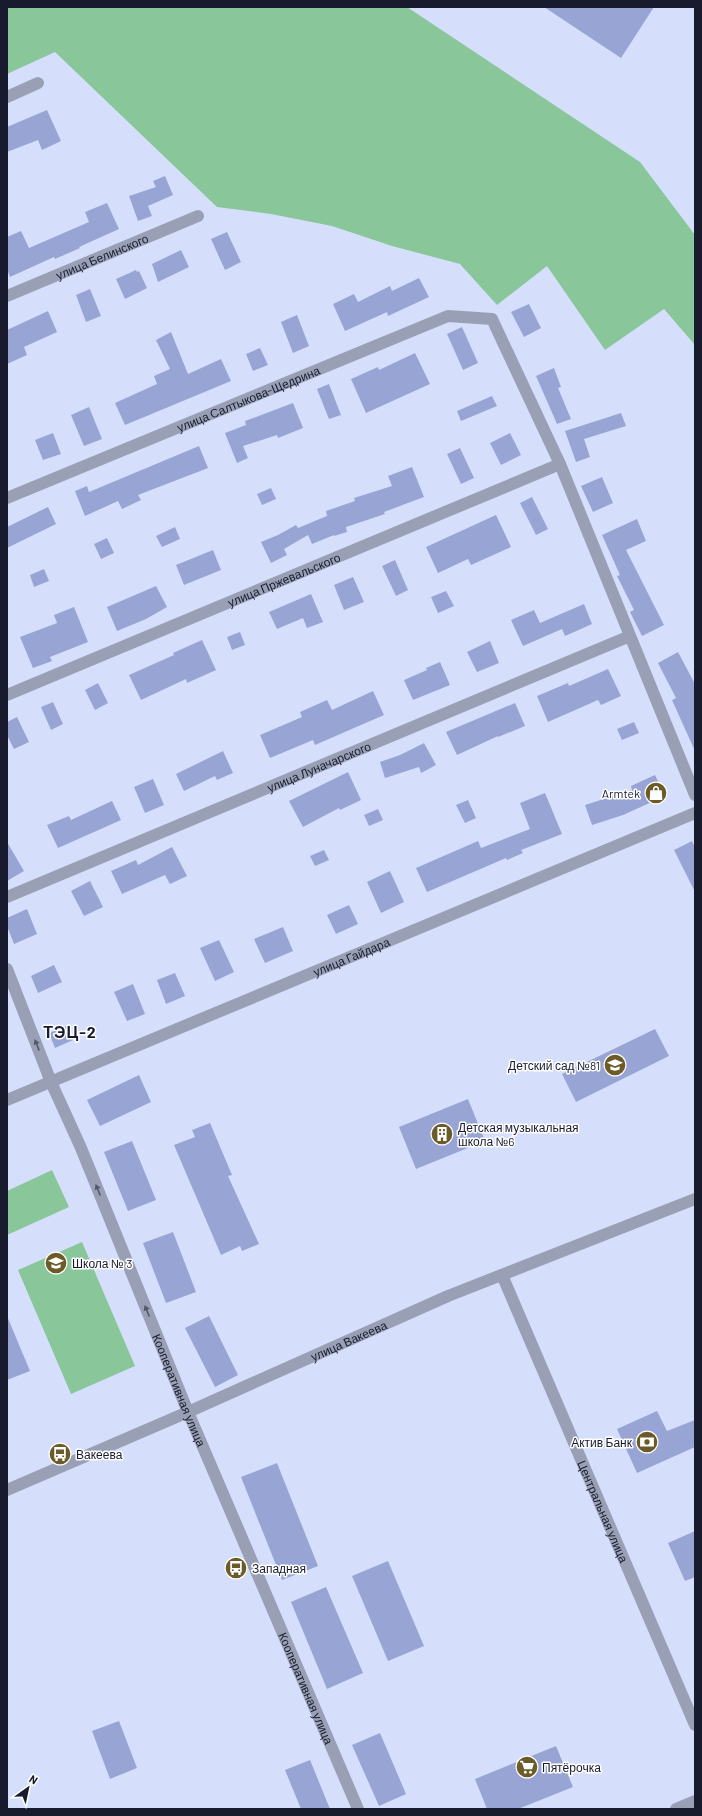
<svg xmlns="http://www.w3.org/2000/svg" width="702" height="1816" viewBox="0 0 702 1816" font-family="Barlow,sans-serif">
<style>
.green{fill:#89c699}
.building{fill:#98a5d4}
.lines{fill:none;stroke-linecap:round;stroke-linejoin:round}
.minor{stroke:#99a0b5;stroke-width:12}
.oneway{fill:#52576a}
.labels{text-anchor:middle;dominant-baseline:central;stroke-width:3;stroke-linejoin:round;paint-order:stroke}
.street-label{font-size:12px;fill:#171b2d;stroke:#fff}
.poi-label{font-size:12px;fill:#171b2d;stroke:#fff;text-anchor:start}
.district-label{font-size:16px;font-weight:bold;letter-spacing:1px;fill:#171b2d;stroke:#fff}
</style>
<rect width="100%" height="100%" fill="#d5dffc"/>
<path class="green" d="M7,7h400l233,155 55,73v110l-31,-36 -59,41 -58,-84 -50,39 -37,-41 -68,-18 -60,-20 -61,-12 -54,-7 -162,-155 -48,22z
M52,1170l17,37 -62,28v-44z
M82,1242l53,124 -64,28 -53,-124z"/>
<path class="building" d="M544,7h110l-33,51z
M47,110l14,31 -19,9 -4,-10 -31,12v-25z
M165,176l8,19 -25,11 4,10 -14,5 -9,-25 27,-9 -3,-6z
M107,203l12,26 -40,18 1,1 -25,11 -1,-2 -44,20 -3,-8v-32l14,-6 8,17 60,-26 -4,-10z
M227,232l14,30 -16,8 -14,-31z
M181,250l8,17 -31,15 -6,-18z
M136,270l1,2 2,-1 8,17 -22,11 -9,-20z
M419,278l10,19 -41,19 -1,-4 -42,19 -12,-27 21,-10 4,8 32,-16 2,5z
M90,289l11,27 -15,6 -10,-27z
M529,304l12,24 -17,9 -13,-25z
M48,311l9,21 -33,15 3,8 -20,9v-34z
M297,315l12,31 -16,7 -12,-31z
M462,327l16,36 -15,7 -16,-36z
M171,332l17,42 33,-15 10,22 -106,44 -10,-22 42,-19 -3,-8 16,-7 -14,-29z
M260,348l8,17 -15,6 -7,-17z
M415,353l15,31 -64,29 -15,-34 27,-12 1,3z
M554,368l7,19 -3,1 13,31 -14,5 -21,-48z
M329,384l12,31 -12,4 -12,-30z
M492,396l5,10 -36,15 -4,-10z
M293,403l10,25 -25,10 -1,-3 -34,11 5,12 -11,5 -12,-30 21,-8 -1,-4z
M89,407l13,32 -18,7 -13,-31z
M621,413l5,13 -42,13 6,18 -14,5 -11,-31z
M53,433l8,21 -18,6 -8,-20z
M510,433l11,22 -20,10 -11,-22z
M199,446l9,22 -70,27 3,5 -19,9 -4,-8 -33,15 -10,-25 12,-5 2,6z
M460,448l14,30 -13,6 -14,-30z
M412,467l12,30 -40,15 1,2 -39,13 1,5 -13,4v-1l-22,9 -4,-9 -24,14 3,6 -16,8 -10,-21 17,-7 18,-10 2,3 29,-12 -1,-5 29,-10 -1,-3 38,-12 -4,-10z
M602,477l11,26 -20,9 -12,-26z
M271,488l5,11 -14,6 -5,-11z
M532,497l16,32 -12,6 -16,-32z
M48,507l8,17 -49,24v-21z
M496,515l15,32 -40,18 -3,-6 -30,14 -12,-26z
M637,519l9,22 -20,9 38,75 -22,11 -12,-24 4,-2 -17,-34 3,-1 -18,-40z
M175,527l5,12 -18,8 -6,-11z
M107,538l7,15 -13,6 -7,-15z
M213,550l8,20 -37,15 -8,-20z
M395,560l13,30 -12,6 -14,-30z
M44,569l5,12 -15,6 -4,-12z
M353,577l11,25 -20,8 -10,-25z
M156,586l11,21 -21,12 -29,12 -10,-24z
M446,591l8,15 -16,7 -7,-16z
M311,594l12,28 -16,6 -4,-10 -26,11 -8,-17z
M584,604l8,20 -27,12 -3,-7 -39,17 -12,-26 23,-10 6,13z
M74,607l14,35 -38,15 2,4 -19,7 -13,-31 37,-14 -3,-8z
M240,632l5,13 -13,5 -5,-13z
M202,640l14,30 -29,13 -1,-4 -45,21 -12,-25 45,-20 -1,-2z
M490,641l9,22 -22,9 -10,-20z
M678,652l17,32v67l-23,-51 4,-2 -18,-35z
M440,662l10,23 -37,15 -9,-20 23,-10 -1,-2z
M608,669l13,27 -20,9 -3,-5 -50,22 -11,-26 31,-13 1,3z
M98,683l10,20 -13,7 -10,-20z
M373,691l11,24 -69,30 -2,-5 -43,18 -10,-23 42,-18 -2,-5 27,-12 5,10z
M53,702l10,22 -12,6 -10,-23z
M515,703l10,23 -27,11v-1l-41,19 -11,-23z
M17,717l12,25 -15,7 -7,-14v-13z
M634,722l5,11 -17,7 -5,-11z
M424,743l12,22 -15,8 -2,-6 -34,11 -5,-16 20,-7z
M223,751l10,22 -16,7 -2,-4 -31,15 -8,-17z
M348,772l13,28 -21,10 -1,-2 -36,19 -14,-26z
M655,775l10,21 -42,19 -31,10 -7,-20 47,-15 -1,-4z
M153,779l11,26 -19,8 -11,-26z
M545,793l17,41 -41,16 2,3 -16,7 -1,-2 -79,34 -11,-24 62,-27 3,7 49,-19 -10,-26z
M468,800l8,18 -11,5 -9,-18z
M112,801l9,19 -63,28 -11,-23 22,-9 2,4z
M378,809l5,11 -14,6 -5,-11z
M692,841l3,7v44l-21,-42z
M7,842l17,29 -17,10z
M172,847l15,29 -17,8 -5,-9 -43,19 -11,-23 25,-11 2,5z
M324,850l5,10 -14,6 -5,-10z
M390,871l14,31 -23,11 -14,-31z
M90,881l13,26 -19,9 -13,-25z
M349,905l9,19 -22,10 -9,-19z
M27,909l10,25 -23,10 -7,-18v-8z
M283,927l10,24 -28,12 -11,-24z
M219,940l15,32 -19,9 -15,-33z
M54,965l8,17 -24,11 -7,-17z
M175,973l10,23 -19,8 -9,-24z
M133,984l12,30 -18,7 -13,-29z
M67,1026l6,14 -18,8 -6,-15z
M655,1029l14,27 -93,46 -14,-28z
M139,1075l12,27 -51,24 -13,-26z
M468,1099l17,42 -69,28 -17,-42z
M210,1123l22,52 -4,1 31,68 -17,7 -2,-5 -19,9 -47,-110 21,-8 -3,-7z
M132,1141l24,59 -28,11 -24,-59z
M173,1232l23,60 -30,11 -23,-60z
M7,1316l23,55 -23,9z
M209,1316l29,59 -23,12 -30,-59z
M657,1411l10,20 28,-11v27l-58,26 -20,-44z
M277,1463l41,103 -36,14 -41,-103z
M695,1531v46l-10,4 -17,-38z
M388,1561l36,85 -36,15 -36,-85z
M326,1587l37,86 -36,16 -36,-87z
M119,1721l18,47 -27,11 -18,-48z
M380,1733l26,61 -27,12 -27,-61z
M556,1746l17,41 -55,22h-31l-12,-30z
M310,1760l20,49h-29l-16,-39z"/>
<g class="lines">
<g class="minor">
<path d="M7,97l31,-14"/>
<path id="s1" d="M7,296l191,-80"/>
<path id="s2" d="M7,498l441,-182 44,3 68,145 135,331"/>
<path id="s3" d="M7,695l553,-231"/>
<path id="s4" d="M7,897l623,-261"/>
<path id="s5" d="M7,969l44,113 30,66 107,264 170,397"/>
<path id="s6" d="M7,1100l688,-287"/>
<path id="s7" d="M502,1275l193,450"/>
<path id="s8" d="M7,1490l181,-78 260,-116 247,-97"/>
<path d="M676,1809l19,-8"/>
</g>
</g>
<defs><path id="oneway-solid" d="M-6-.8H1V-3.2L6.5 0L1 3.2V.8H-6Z"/></defs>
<g class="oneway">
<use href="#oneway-solid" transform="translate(37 1045) rotate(-111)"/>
<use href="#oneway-solid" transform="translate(98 1190) rotate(-112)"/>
<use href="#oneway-solid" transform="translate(147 1311) rotate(-112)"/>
</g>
<defs>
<g id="shop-disc" transform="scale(1.15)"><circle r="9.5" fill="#6b5b28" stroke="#fff"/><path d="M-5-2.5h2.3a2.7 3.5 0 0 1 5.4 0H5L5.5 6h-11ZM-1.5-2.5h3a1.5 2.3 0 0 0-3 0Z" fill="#fff"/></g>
<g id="school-disc" transform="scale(1.15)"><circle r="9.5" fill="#6b5b28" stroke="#fff"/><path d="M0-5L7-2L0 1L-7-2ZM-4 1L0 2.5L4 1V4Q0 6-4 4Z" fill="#fff"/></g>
<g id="building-disc" transform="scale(1.15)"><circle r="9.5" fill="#6b5b28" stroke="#fff"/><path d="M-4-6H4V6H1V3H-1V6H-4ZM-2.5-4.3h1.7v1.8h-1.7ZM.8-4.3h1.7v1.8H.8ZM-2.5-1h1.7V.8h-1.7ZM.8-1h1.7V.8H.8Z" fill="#fff"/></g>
<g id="bank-disc" transform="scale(1.15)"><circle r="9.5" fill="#6b5b28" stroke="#fff"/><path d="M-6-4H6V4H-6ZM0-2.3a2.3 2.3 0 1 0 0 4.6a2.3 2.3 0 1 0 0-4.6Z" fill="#fff"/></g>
<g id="bus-disc" transform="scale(1.15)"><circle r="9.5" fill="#6b5b28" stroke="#fff"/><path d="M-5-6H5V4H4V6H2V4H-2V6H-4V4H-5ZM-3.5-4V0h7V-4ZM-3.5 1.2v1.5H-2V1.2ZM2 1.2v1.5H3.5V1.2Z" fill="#fff"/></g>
<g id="supermarket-disc" transform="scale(1.15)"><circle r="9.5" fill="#6b5b28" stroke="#fff"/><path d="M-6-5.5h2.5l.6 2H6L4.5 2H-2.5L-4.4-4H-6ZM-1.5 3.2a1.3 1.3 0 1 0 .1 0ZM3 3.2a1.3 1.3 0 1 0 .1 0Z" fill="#fff"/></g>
</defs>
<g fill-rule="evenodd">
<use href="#shop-disc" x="656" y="793"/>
<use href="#school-disc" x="615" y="1065"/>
<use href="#building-disc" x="442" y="1134"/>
<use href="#school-disc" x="56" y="1263"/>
<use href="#bank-disc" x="647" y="1442"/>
<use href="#bus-disc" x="60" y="1454"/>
<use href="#bus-disc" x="236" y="1568"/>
<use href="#supermarket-disc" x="527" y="1767"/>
</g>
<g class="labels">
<g class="street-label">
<text stroke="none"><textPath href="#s1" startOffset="103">улица Белинского</textPath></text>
<text stroke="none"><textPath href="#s2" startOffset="261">улица Салтыкова-Щедрина</textPath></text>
<text stroke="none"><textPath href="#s3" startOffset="300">улица Пржевальского</textPath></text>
<text stroke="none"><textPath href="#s4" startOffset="338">улица Луначарского</textPath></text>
<text stroke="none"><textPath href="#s6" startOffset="373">улица Гайдара</textPath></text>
<text stroke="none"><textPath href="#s8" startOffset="373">улица Вакеева</textPath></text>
<text stroke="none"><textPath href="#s5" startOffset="455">Кооперативная улица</textPath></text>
<text stroke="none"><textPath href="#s7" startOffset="257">Центральная улица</textPath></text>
<text stroke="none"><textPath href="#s5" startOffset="779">Кооперативная улица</textPath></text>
</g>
<g class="poi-label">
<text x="640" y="793" text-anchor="end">Armtek</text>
<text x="600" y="1065" text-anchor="end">Детский сад №81</text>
<text x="458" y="1127">Детская музыкальная<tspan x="458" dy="14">школа №6</tspan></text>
<text x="72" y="1263">Школа № 3</text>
<text x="632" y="1442" text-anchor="end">Актив Банк</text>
<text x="76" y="1454">Вакеева</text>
<text x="252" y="1568">Западная</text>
<text x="542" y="1767">Пятёрочка</text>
</g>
<g class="district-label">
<text x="70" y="1031">ТЭЦ-2</text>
</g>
</g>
<rect width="702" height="1816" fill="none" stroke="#171b2d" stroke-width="16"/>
<g transform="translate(28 1788) rotate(33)" stroke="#ffffff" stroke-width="3" paint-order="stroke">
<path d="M0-3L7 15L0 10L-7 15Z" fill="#171b2d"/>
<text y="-6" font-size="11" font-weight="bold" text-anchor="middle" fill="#171b2d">N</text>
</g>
</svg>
